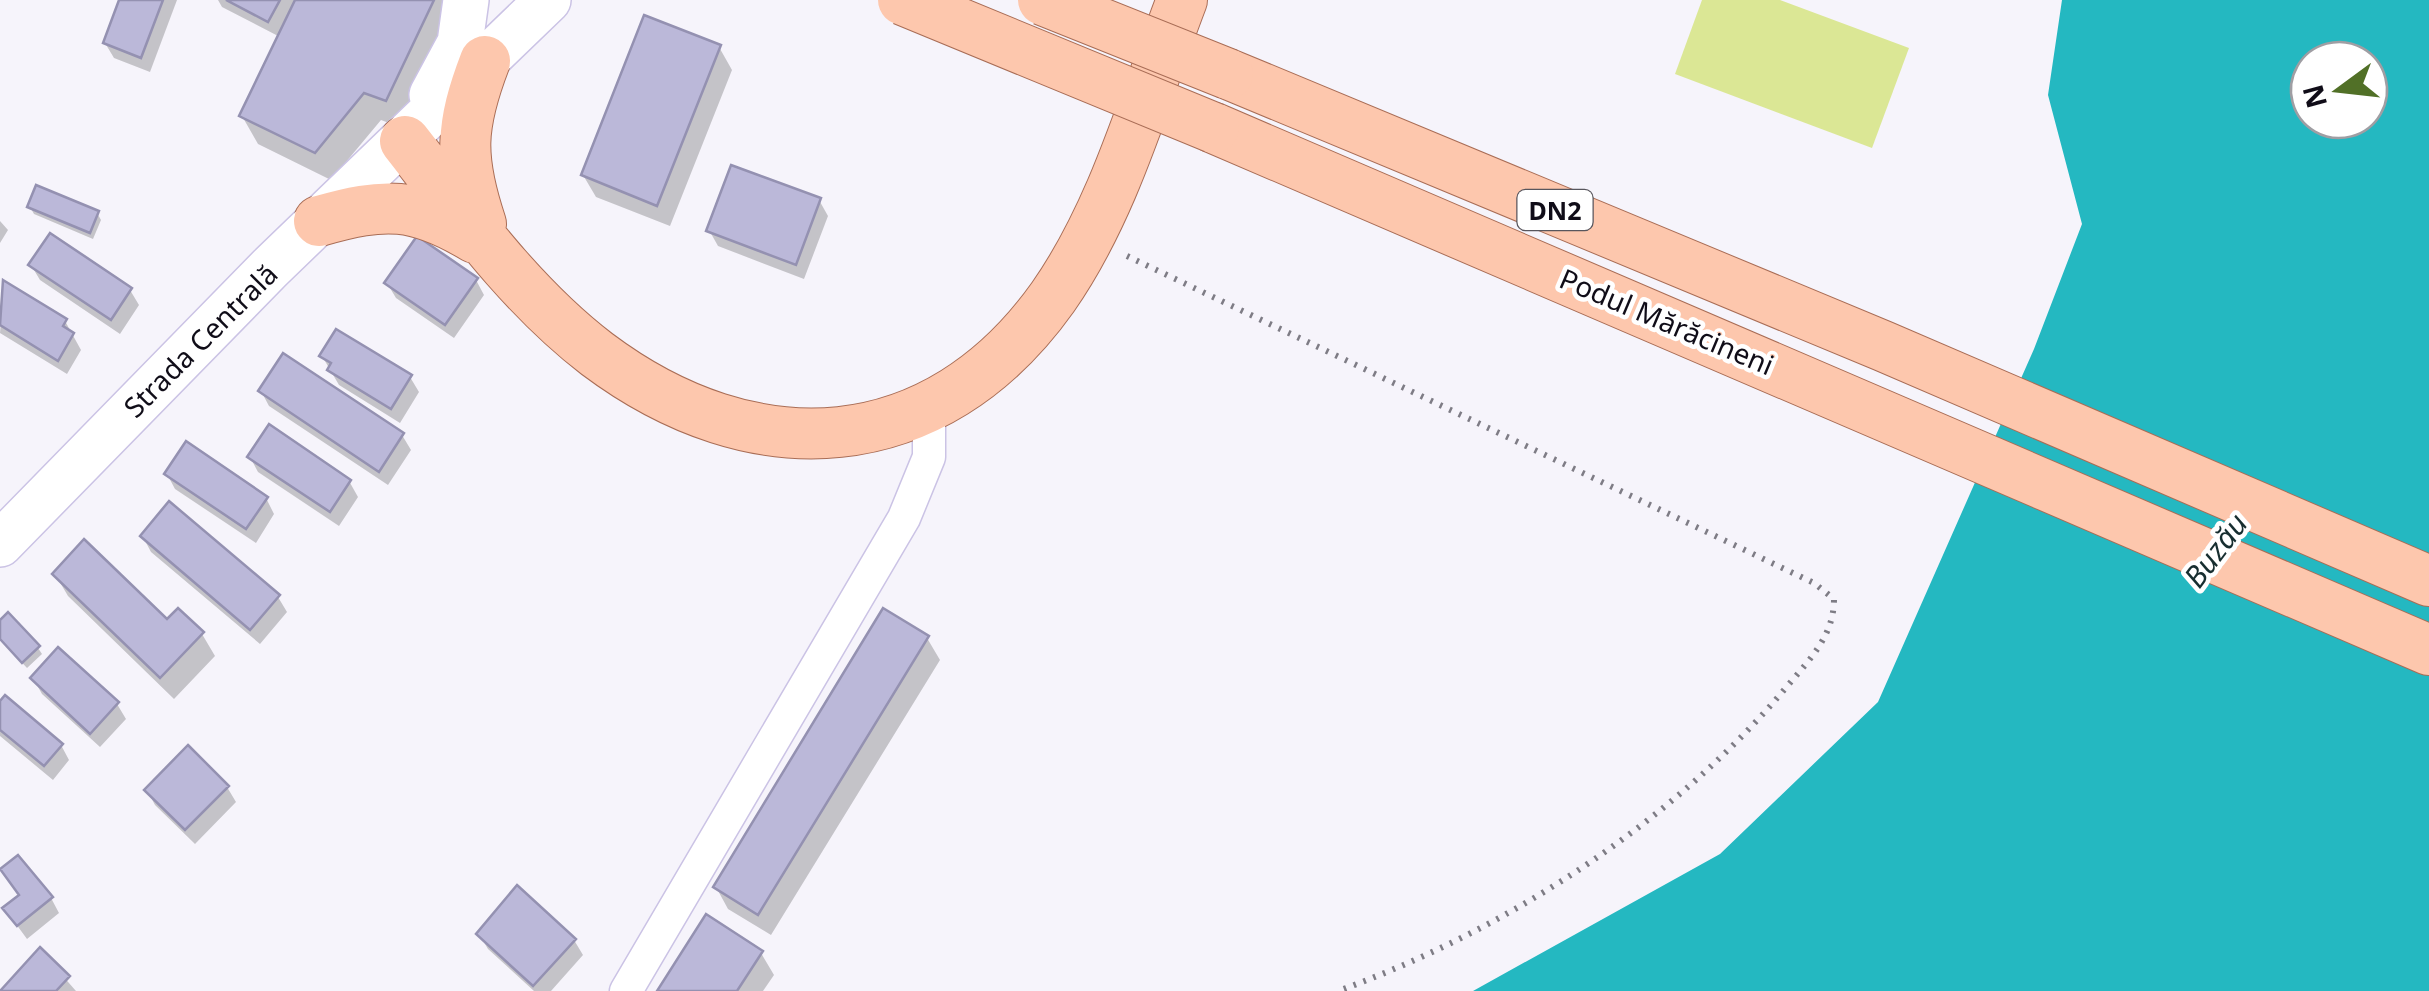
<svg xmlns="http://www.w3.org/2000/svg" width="2429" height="991" viewBox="0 0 2429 991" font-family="'Noto Sans',sans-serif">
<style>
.green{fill:#dbe795}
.water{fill:#24b8c1;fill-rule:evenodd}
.shadow{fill:#0003}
.building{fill:#bbb8d9;stroke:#9491b1;stroke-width:2.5}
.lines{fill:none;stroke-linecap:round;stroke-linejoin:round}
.minor-casing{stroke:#cbc3e5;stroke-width:35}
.secondary-casing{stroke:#cbc3e5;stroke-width:48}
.primary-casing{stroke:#a96d56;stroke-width:52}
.path{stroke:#7e7c85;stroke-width:6;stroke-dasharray:2.5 8;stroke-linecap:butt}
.minor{stroke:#fff;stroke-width:32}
.secondary{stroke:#fff;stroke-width:45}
.primary{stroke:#fdc7ad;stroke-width:50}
.primary-bridge-casing{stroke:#a96d56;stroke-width:52;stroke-linecap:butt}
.primary-bridge{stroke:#fdc7ad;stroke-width:50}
.labels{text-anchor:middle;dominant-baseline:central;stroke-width:9;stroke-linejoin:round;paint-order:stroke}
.shield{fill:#fff;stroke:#58565d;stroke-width:2.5}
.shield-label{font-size:25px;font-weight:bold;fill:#100d18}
.street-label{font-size:28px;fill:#100d18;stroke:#fff}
.water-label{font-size:30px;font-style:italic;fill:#172e30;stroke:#fff}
</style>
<rect width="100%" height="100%" fill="#f6f4fb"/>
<path class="green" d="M1702,0h78l129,48 -37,100 -197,-74z"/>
<path class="water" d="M2062,0h367v991h-956l247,-137 158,-152 156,-353 48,-125 -34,-129zM2309,60h60v60h-60z"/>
<path class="shadow" d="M122,0h55l-27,72 -36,-14 -9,-15z
M218,0h238l-54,128 -21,-8 -50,60 -73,-36 -16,-28 38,-79 -58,-30z
M719,47l13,23 -62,156 -74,-29 -13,-22z
M819,200l9,16 -24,63 -86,-33 -9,-16z
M30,207l67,6 4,7 -8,19 -59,-25z
M0,221l8,9 -8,13z
M31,265l99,25 9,15 -19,29 -80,-54z
M476,280l8,15 -30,43 -58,-40 -9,-15z
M4,284l61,37 16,29 -14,24 -67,-41z
M322,356l88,21 9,15 -19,31 -61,-38z
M261,391l141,44 9,15 -23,35 -119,-79z
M250,457l99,24 9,16 -19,29 -81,-54z
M167,474l99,24 8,16 -18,29 -81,-54z
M143,537l135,60 9,15 -27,32 -109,-92z
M55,574l112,49 11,-12 24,23 13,22 -41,43 -106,-103z
M0,624l38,24 4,6 -15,14 -27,-29z
M927,638l13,22 -169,275 -43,-26 -12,-22z
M33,678l84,26 9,15 -26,28 -58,-53z
M0,705l61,40 8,15 -16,20 -53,-44z
M227,787l9,15 -41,42 -40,-39 -8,-15z
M2,871l49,27 8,15 -32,26 -22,-30 15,-12z
M479,934l95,6 9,15 -32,36h-17l-46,-42z
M40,950l36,41h-75z
M761,953l13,22 -11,16h-103z"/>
<path class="building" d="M119,0h44l-22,58 -38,-15z
M226,0h54l-12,22z
M295,0h139l-48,101 -22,-8 -49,60 -76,-37z
M644,15l77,30 -64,161 -76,-31z
M731,165l90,33 -25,67 -90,-34z
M36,185l63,26 -9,22 -63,-26z
M50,233l82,55 -21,32 -83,-55z
M417,236l61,42 -33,47 -61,-42z
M3,280l64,39 -4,7 11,7 -16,28 -58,-36z
M336,329l76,46 -21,34 -64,-39 4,-7 -12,-7z
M283,353l121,80 -25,39 -121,-81z
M269,424l82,56 -21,32 -83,-55z
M186,441l82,56 -22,32 -82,-55z
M169,501l111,94 -30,35 -110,-94z
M84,539l83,80 11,-11 26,24 -44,46 -108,-104z
M883,608l46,28 -171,279 -45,-28z
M8,612l32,34 -18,17 -22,-24v-19z
M58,647l61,55 -29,32 -60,-56z
M5,695l58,49 -19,22 -44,-36v-29z
M188,745l41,41 -44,44 -41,-40z
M18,855l35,42 -36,29 -15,-18 17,-13 -19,-26z
M517,885l59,54 -43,47 -57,-52z
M706,914l57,37 -26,40h-80z
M40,947l30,29 -14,15h-56z"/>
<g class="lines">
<g class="minor-casing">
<path id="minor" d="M626,991l278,-473 25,-61v-49"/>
</g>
<g class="secondary-casing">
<path id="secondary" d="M432,95l28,-52 6,-43
M0,544l270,-276 278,-268"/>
</g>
<g class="primary-casing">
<path id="primary" d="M1228,74l655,272 546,235
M1214,128l1215,522
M405,141c58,74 116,155 192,213 157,118 338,109 456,-57 61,-87 91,-198 129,-297
M319,221c66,-19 96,-19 156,17
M481,224c-22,-66 -21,-98 4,-163"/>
</g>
<path class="path" d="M1127,256l687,327 20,16c0,38 -26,62 -50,91 -114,135 -280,241 -446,301"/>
<use href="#minor" class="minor"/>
<use href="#secondary" class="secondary"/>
<use href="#primary" class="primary"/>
<g class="primary-bridge-casing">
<path id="primary-bridge" d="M903,0l311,128
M1043,0l185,74"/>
</g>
<use href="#primary-bridge" class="primary-bridge"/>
</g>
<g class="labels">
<rect class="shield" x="1517.5" y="190" width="75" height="40" rx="8"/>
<g class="shield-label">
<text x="1555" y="210">DN2</text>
</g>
<g class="street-label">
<text transform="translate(1667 321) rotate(23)">Podul Mărăcineni</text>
<text transform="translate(200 340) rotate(-45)">Strada Centrală</text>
</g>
<g class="water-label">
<text transform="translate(2215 550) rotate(-53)">Buzău</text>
</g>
</g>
<g transform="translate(2339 90) rotate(255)"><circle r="48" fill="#ffffff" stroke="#9f9ea3" stroke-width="2.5"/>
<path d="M0-8L18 38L0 25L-18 38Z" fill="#517027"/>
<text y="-15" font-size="28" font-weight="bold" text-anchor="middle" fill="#100d18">N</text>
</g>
</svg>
